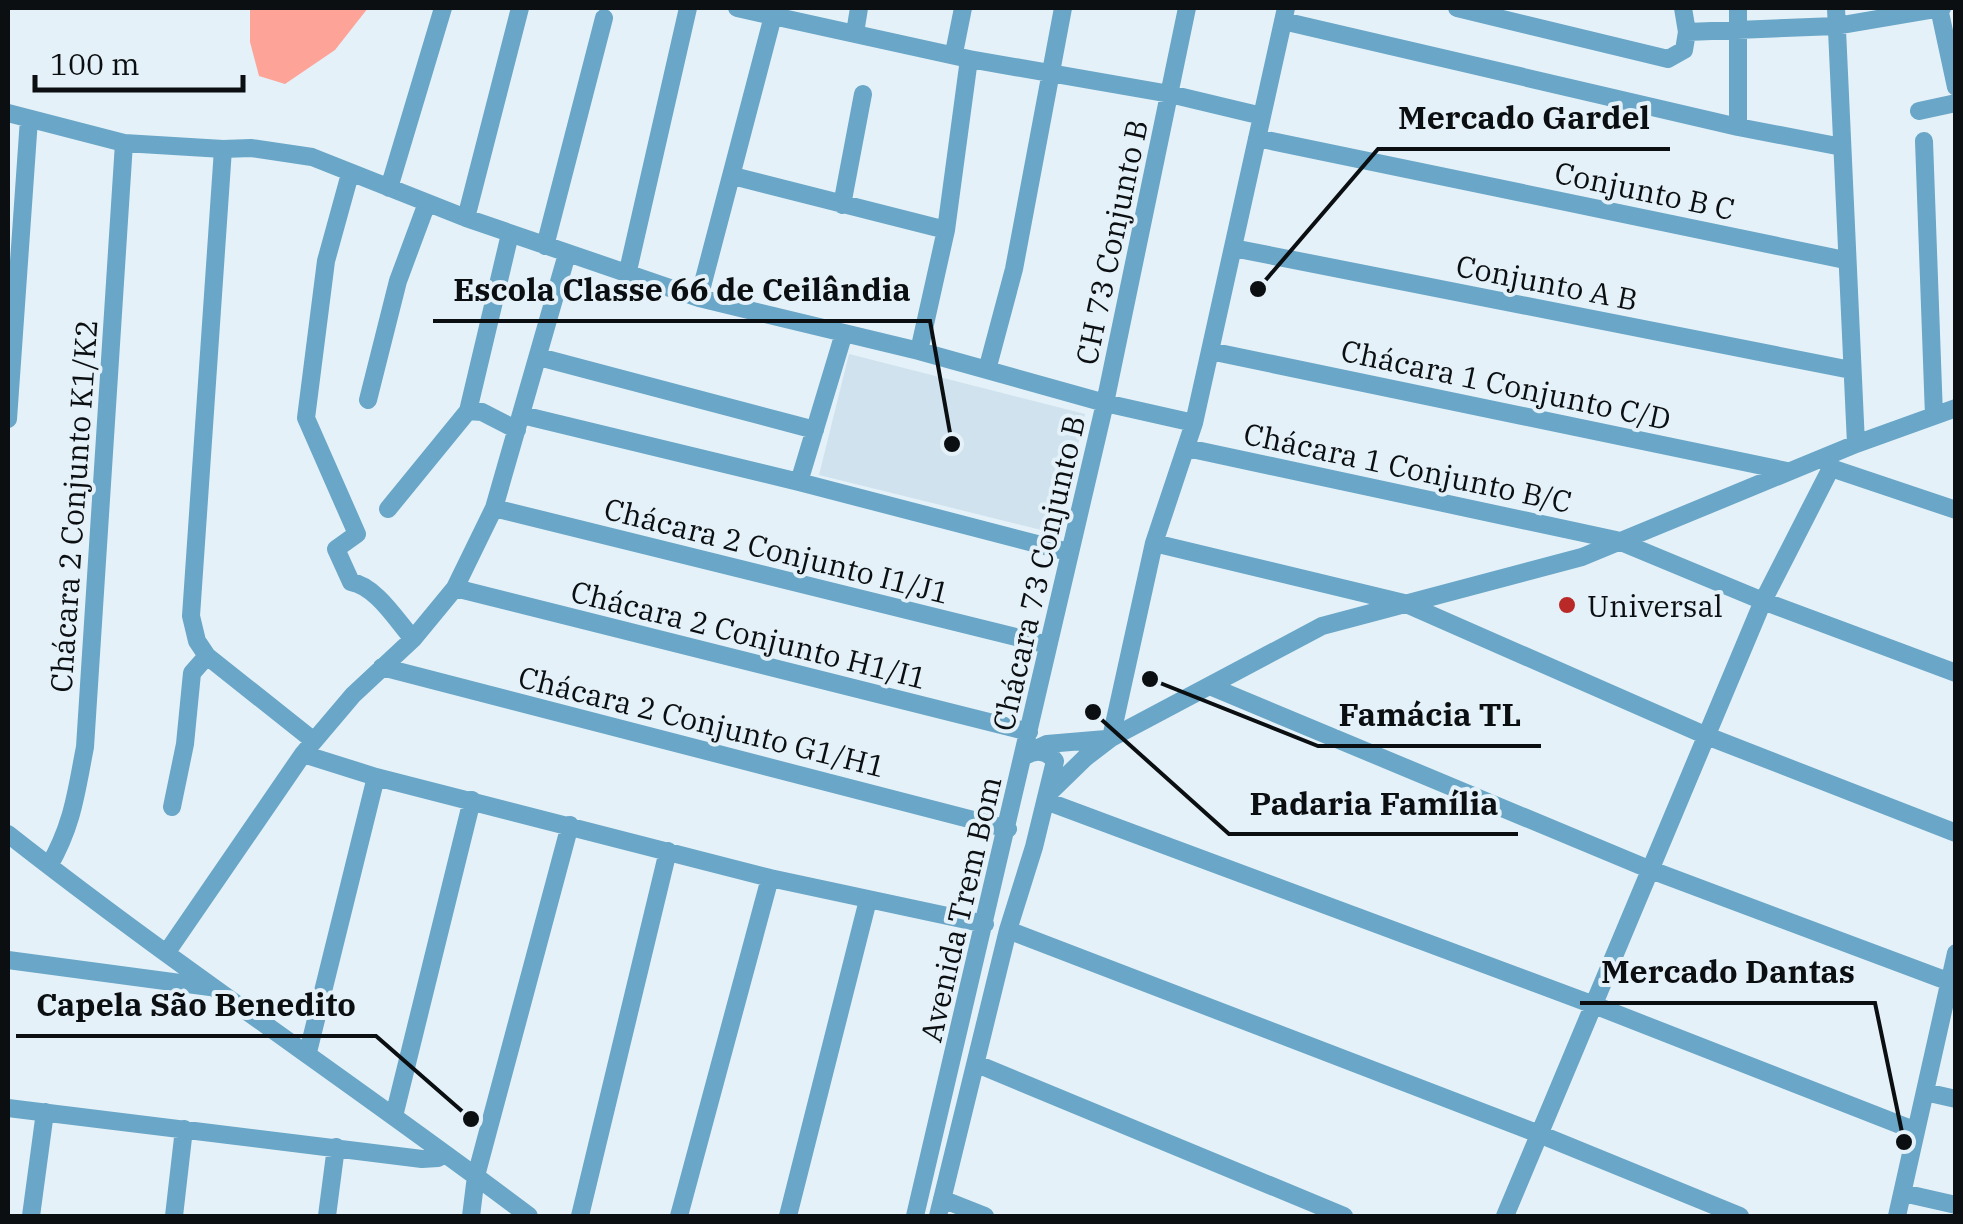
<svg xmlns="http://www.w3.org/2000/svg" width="1963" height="1224" viewBox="0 0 1963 1224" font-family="'IBM Plex Serif',serif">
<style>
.built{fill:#cfe2ee}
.green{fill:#fda398}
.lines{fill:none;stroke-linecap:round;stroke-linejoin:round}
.minor{stroke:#69a6c7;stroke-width:18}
.poi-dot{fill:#b92927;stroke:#e4f1f8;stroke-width:4}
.labels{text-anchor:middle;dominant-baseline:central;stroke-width:8;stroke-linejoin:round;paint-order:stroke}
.street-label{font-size:30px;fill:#0b0f12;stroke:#e4f1f8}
.poi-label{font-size:30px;fill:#0b0f12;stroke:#e4f1f8;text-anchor:start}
.leader{fill:none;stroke:#0b0f12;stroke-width:4}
.callout-dot{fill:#0b0f12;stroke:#e4f1f8;stroke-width:4}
.callout-label{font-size:32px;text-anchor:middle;font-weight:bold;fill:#0b0f12;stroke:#e4f1f8;stroke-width:8;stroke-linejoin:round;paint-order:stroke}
</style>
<rect width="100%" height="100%" fill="#e4f1f8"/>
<path class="built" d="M849,354l236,60 -27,120 -239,-59z"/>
<path class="green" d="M250,8h118l-33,42 -50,34 -26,-8 -9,-34z"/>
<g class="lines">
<path class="minor" d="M737,8l232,51 201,35 92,22
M1457,8l211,51 16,-9 3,-18 -4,-24
M1836,8l20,436
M1939,8l17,79
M1283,21l455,106 104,20
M1687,32l149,-6 106,-18
M855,33l4,-25
M954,53l9,-45
M1919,111l37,-8
M8,113l116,30 99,6
M1738,127v-119
M1257,138l588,122
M1924,141l10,275
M350,174l-24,87 -20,157 51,116 -21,15 15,33c25,4 46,39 62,57
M733,176l213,54
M389,188l54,-180
M842,205l21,-111
M466,218l54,-210
M545,246l59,-228
M1233,248l618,122
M627,275l61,-267
M699,298l74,-282
M919,351l27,-121 23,-171
M1210,351l577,120
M539,357l276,73
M987,370l27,-101 49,-261
M368,400l30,-119 29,-78
M468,411l42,-177
M522,415l277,67 269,70
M8,419l21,-300
M1187,448l429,92 147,61 193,72
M1827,461l4,7 125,42
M799,482l45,-149
M494,508l554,137
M388,509l80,-98 14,1 35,18
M1154,543l250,60 303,133 249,97
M455,588l574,144
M382,667l626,162
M1212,687l439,183 299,112
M1111,738l43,-195 40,-120 92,-415
M314,741l-107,-85 -10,-15 -6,-25 32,-467 28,-1 61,9 154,61 233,80 220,53 186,52 89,20
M1034,750l13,-6 59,-5
M303,754l73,23 394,101 215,46
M1048,794l37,-36 26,-20 211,-112 260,-69 274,-113 100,-36
M1046,801l548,204 322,126
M172,807l13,-63 7,-71 15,-17
M8,834c169,133 349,252 521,382
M49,866c24,-42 27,-73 36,-119l39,-604
M1008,930l531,204 201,82
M167,952l136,-198 50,-59 60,-56 42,-51 39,-80 73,-254
M8,960l202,27
M308,1052l68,-275
M977,1064l367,152
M1925,1092l31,7
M8,1108l414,51 16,-1 6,-4
M394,1116l78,-316
M1903,1193l53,12
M942,1199l43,17
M31,1216l14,-104
M174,1216l10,-87
M327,1216l9,-69
M471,1216l5,-40 94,-351
M580,1216l88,-365
M679,1216l91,-338
M788,1216l80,-316
M915,1216l190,-813 82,-395
M938,1216l70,-286 26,-83 21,-86c-8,-11 -19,-12 -30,-5
M1505,1216l258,-615 68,-133
M1897,1216l59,-263"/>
</g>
<circle class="poi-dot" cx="1567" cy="605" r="10"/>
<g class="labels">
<g class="street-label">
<text transform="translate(1645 190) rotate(12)">Conjunto B C</text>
<text transform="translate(1111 242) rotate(-78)">CH 73 Conjunto B</text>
<text transform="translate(1547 282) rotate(11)">Conjunto A B</text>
<text transform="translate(1506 384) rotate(12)">Chácara 1 Conjunto C/D</text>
<text transform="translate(1408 467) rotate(12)">Chácara 1 Conjunto B/C</text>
<text transform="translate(73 506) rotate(-86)">Chácara 2 Conjunto K1/K2</text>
<text transform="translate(777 550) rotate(14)">Chácara 2 Conjunto I1/J1</text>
<text transform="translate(1038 573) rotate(-77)">Chácara 73 Conjunto B</text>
<text transform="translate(749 634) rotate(14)">Chácara 2 Conjunto H1/I1</text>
<text transform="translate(702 721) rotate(14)">Chácara 2 Conjunto G1/H1</text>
<text transform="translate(960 909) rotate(-77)">Avenida Trem Bom</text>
</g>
<g class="poi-label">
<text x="1587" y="605">Universal</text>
</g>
</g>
<path class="leader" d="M1258 289L1378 149H1670M952 444L930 321H433M1150 679L1318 746H1541M1093 712L1229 834H1518M1904 1142L1875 1003H1580M471 1119L376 1036H16"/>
<g class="callout-dot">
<circle cx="1258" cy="289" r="10"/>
<circle cx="952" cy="444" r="10"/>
<circle cx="1150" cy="679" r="10"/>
<circle cx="1093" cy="712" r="10"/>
<circle cx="1904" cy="1142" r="10"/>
<circle cx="471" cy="1119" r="10"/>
</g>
<g class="callout-label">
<text x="1524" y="129">Mercado Gardel</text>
<text x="682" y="301">Escola Classe 66 de Ceilândia</text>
<text x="1430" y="726">Famácia TL</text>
<text x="1374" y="815">Padaria Família</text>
<text x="1728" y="983">Mercado Dantas</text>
<text x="196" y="1016">Capela São Benedito</text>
</g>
<rect width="1963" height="1224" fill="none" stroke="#0b0f12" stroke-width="20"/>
<path d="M35 75v15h208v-15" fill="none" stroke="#0b0f12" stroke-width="5"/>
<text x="50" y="75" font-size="30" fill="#0b0f12" stroke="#e4f1f8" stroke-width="8" paint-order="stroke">100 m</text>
</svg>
